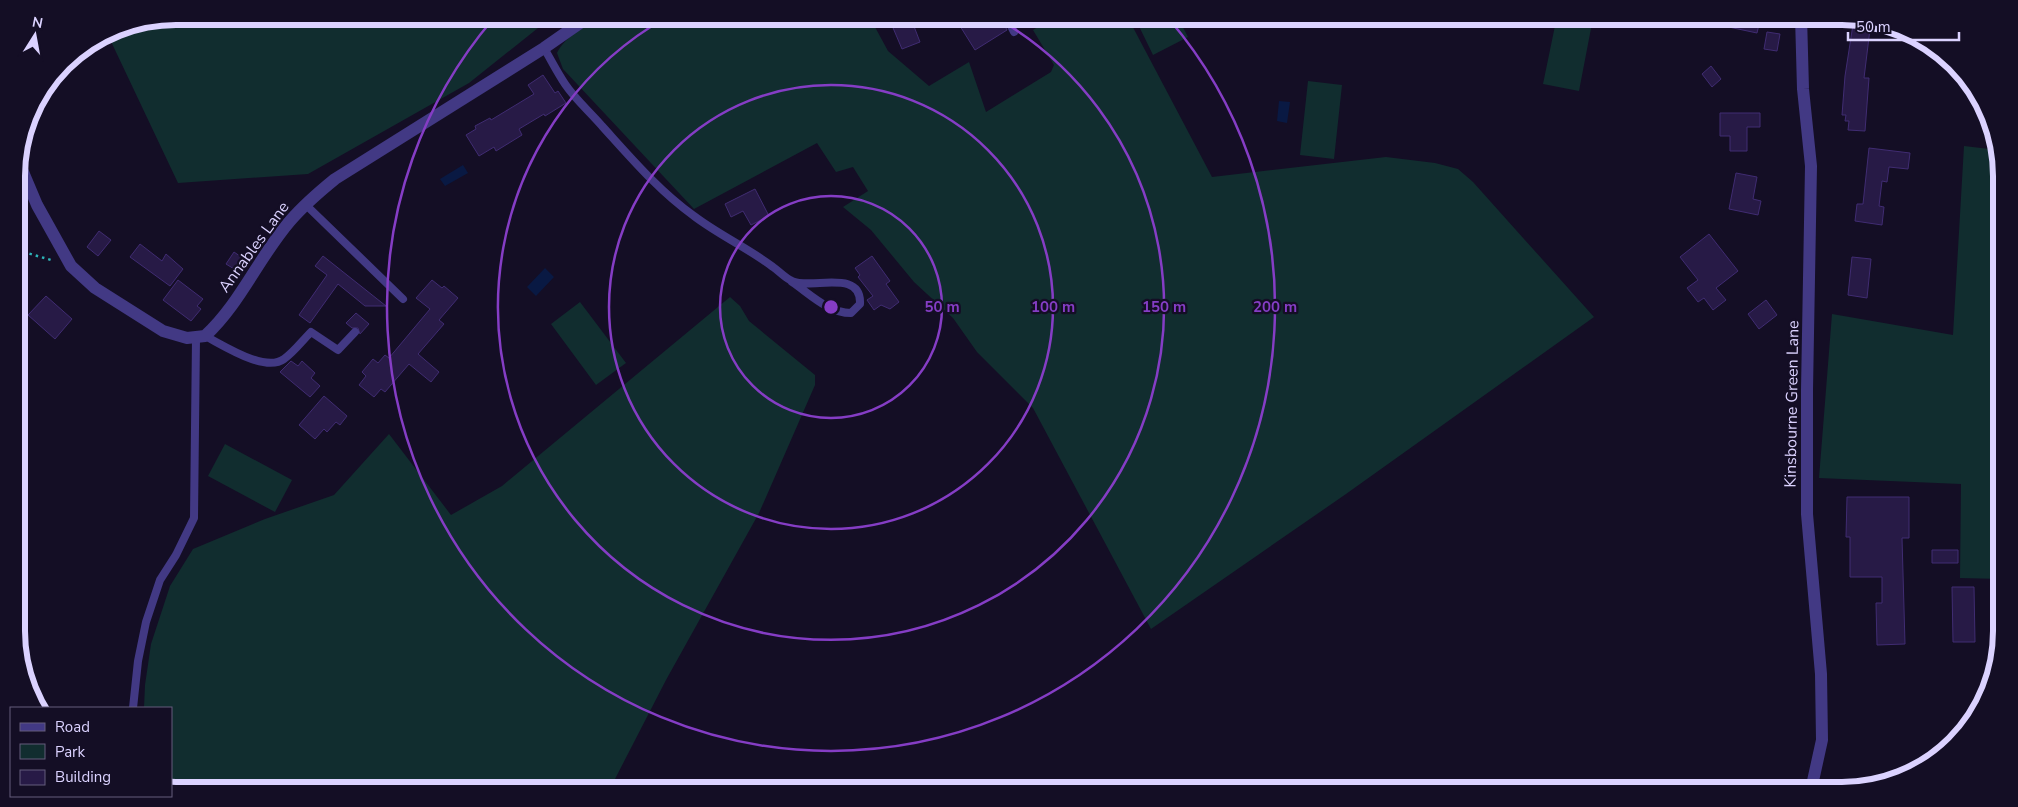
<svg xmlns="http://www.w3.org/2000/svg" width="2018" height="807" viewBox="0 0 2018 807" font-family="'Nunito Sans',sans-serif">
<style>
.green{fill:#112d2f}
.water{fill:#091943}
.building{fill:#271a46;stroke:#402c72}
.lines{fill:none;stroke-linecap:round;stroke-linejoin:round}
.path{stroke:#2db4b8;stroke-width:2.5;stroke-dasharray:2.5 4;stroke-linecap:butt}
.service{stroke:#423984;stroke-width:8}
.minor{stroke:#423984;stroke-width:12}
.ring{fill:none;stroke:#853dc5;stroke-width:2.5}
.labels{text-anchor:middle;dominant-baseline:central;stroke-width:4.5;stroke-linejoin:round;paint-order:stroke}
.street-label{font-size:16px;fill:#dbd2ff;stroke:#140e25}
.rim{fill:none;stroke:#dbd2ff;stroke-width:6}
.centre{fill:#853dc5;stroke:#140e25;stroke-width:2.5}
.ring-label{font-size:15px;text-anchor:middle;font-weight:bold;fill:#853dc5;stroke:#140e25;stroke-width:4.5;stroke-linejoin:round;paint-order:stroke}
</style>
<rect width="100%" height="100%" fill="#140e25"/>
<path class="green" d="M176,16h377l-84,67 -161,91 -130,9 -71,-150 8,-5z
M601,16h268l19,35 41,35 40,-24 17,50 65,-40 3,-7 -21,-35 23,-14h71l85,161 174,-20 49,6 23,6 15,13 121,135 -248,177 -195,135 -118,-221 -56,-56 -24,-34 -39,-36 -43,-52 -28,-23 25,-16 -15,-24 -17,5 -19,-29 -123,66 -131,-140 -6,-16c8,-17 29,-26 44,-37z
M1134,16h43l11,21 -35,18z
M1557,16l36,2 -14,73 -36,-7z
M1308,81l34,4 -8,74 -34,-4z
M1964,146l34,4 2,5 2,424 -42,-1 1,-94 -142,-6 13,-164 121,21z
M730,297l10,9 9,15 66,54v10l-56,128 -93,167 -51,99 -9,12 -435,-1v-82h-27l1,-23 6,-41 19,-58 23,-37 72,-30 69,-24 55,-61 62,81 51,-29z
M580,302l46,61 -30,22 -45,-61z
M225,444l67,36 -17,32 -67,-36z"/>
<path class="water" d="M1279,101l11,1 -3,21 -10,-2z
M463,165l5,8 -23,13 -5,-7z
M545,268l9,9 -18,19 -9,-9z"/>
<path class="building" d="M888,16h22l10,26 -18,7z
M975,16h25l7,14 -32,20 -15,-24z
M1726,16h35l-4,17 -33,-7z
M1854,18l17,3 -7,57h5l-4,53 -17,-1 1,-9h-4l1,-6h-4l3,-39z
M1767,32l13,2 -3,17 -13,-2z
M1711,66l10,13 -9,8 -10,-13z
M543,75l12,18 3,-2 8,12 -21,13 -1,-2 -25,15 3,6 -26,16 -2,-4 -15,9 -13,-21 10,-6 -1,-3 15,-8 1,2 43,-26 -6,-9z
M1720,113h40v14h-13v24h-17v-15h-10z
M1869,148l41,5 -2,16 -19,-2 -2,15 -5,-1 -3,25 5,1 -2,18 -27,-4 2,-17h6z
M1736,173l21,4 -4,22 8,2 -3,14 -29,-6z
M755,189l14,27 -18,9 -8,-14 -12,6 -6,-13z
M99,231l12,9 -13,16 -11,-9z
M1709,234l29,37 -22,17 10,12 -13,10 -9,-12 -6,4 -11,-14 11,-8 -18,-23z
M140,244l22,17 4,-7 17,15 -13,17 -40,-29z
M234,252l13,9 -8,11 -13,-8z
M323,256l63,50h-21l-27,-22 -28,39 -11,-8 28,-40 -12,-9z
M872,256l18,25 -4,3 13,18 -9,7 -9,-4 -7,5 -7,-10 6,-4 -15,-19 2,-2 -5,-7z
M1852,257l19,2 -4,39 -19,-3z
M178,280l25,19 -6,7 4,3 -10,12 -28,-21z
M432,280l10,8 2,-2 14,12 -19,22 5,4 -26,30 21,18 -8,10 -22,-18 -24,28 -4,-3 -7,8 -15,-12 7,-9 -4,-4 11,-13 5,4 7,-8 4,3 41,-49 -14,-11z
M46,296l26,23 -17,20 -27,-24z
M1766,300l11,15 -18,14 -11,-15z
M356,313l13,11 -9,10 -2,-6h-6l-6,-5z
M291,361l7,5 4,-5 13,12 -4,5 9,8 -10,11 -30,-25z
M324,396l23,20 -7,9 -4,-3 -9,10 -3,-3 -9,10 -16,-14z
M1847,497h62v41h-7l3,106 -28,1 -1,-42h6v-26h-32v-40h-4z
M1932,550h26v13h-26z
M1952,587h22l1,55h-22z"/>
<g class="lines">
<path class="path" d="M17,250l34,10"/>
<path class="service" d="M1006,16l8,16
M544,48c7,12 13,24 21,36 10,15 25,28 37,42 29,32 57,65 92,90 25,19 54,32 79,51 6,4 12,11 19,14 19,9 70,-13 68,23l-9,9c-23,0 -41,-19 -59,-31
M306,205l97,94
M205,336c18,9 60,37 79,23 10,-7 18,-18 27,-27l27,18 17,-18
M133,708l5,-47 8,-39 14,-42 16,-25 18,-37 2,-180"/>
<path class="minor" d="M1801,16l2,73 8,77 -4,224v124l14,160 1,66 -11,50
M18,160l19,45 34,61 24,22 68,43 24,7 18,-2c35,-32 54,-79 85,-115 13,-15 29,-29 45,-42l209,-131 46,-32"/>
</g>
<g class="ring">
<circle cx="831" cy="307" r="111"/>
<circle cx="831" cy="307" r="222"/>
<path d="M995 17A333 333 0 1 1 667 17"/>
<path d="M1169 19A444 444 0 1 1 493 19"/>
</g>
<g class="labels">
<g class="street-label">
<text transform="translate(254 247) rotate(-54)">Annables Lane</text>
<text transform="translate(1792 404) rotate(-89)">Kinsbourne Green Lane</text>
</g>
</g>
<path d="M0 0H2018V807H0ZM176 25H1842A151 151 0 0 1 1993 176V631A151 151 0 0 1 1842 782H176A151 151 0 0 1 25 631V176A151 151 0 0 1 176 25Z" fill="#140e25" fill-rule="evenodd"/>
<path class="rim" d="M176 25H1842A151 151 0 0 1 1993 176V631A151 151 0 0 1 1842 782H176A151 151 0 0 1 25 631V176A151 151 0 0 1 176 25Z"/>
<circle cx="831" cy="307" r="8" class="centre"/>
<g class="ring-label">
<text x="942" y="312">50 m</text>
<text x="1053" y="312">100 m</text>
<text x="1164" y="312">150 m</text>
<text x="1275" y="312">200 m</text>
</g>
<rect x="10" y="707" width="162" height="90" fill="#140e25" stroke="#645c7c"/>
<rect x="20" y="723" width="25" height="8" fill="#423984" stroke="#645c7c"/>
<text x="55" y="732" font-size="15" fill="#dbd2ff">Road</text>
<rect x="20" y="744" width="25" height="15" fill="#112d2f" stroke="#645c7c"/>
<text x="55" y="757" font-size="15" fill="#dbd2ff">Park</text>
<rect x="20" y="770" width="25" height="15" fill="#271a46" stroke="#645c7c"/>
<text x="55" y="782" font-size="15" fill="#dbd2ff">Building</text>
<g transform="translate(35 35) rotate(11)" stroke="#140e25" stroke-width="4" paint-order="stroke">
<path d="M0-4L9 19L0 12L-9 19Z" fill="#dbd2ff"/>
<text y="-8" font-size="14" font-weight="bold" text-anchor="middle" fill="#dbd2ff">N</text>
</g>
<path d="M1848 32v8h111v-8" fill="none" stroke="#dbd2ff" stroke-width="2.5"/>
<text x="1856" y="32" font-size="15" fill="#dbd2ff" stroke="#140e25" stroke-width="4" paint-order="stroke">50 m</text>
</svg>
